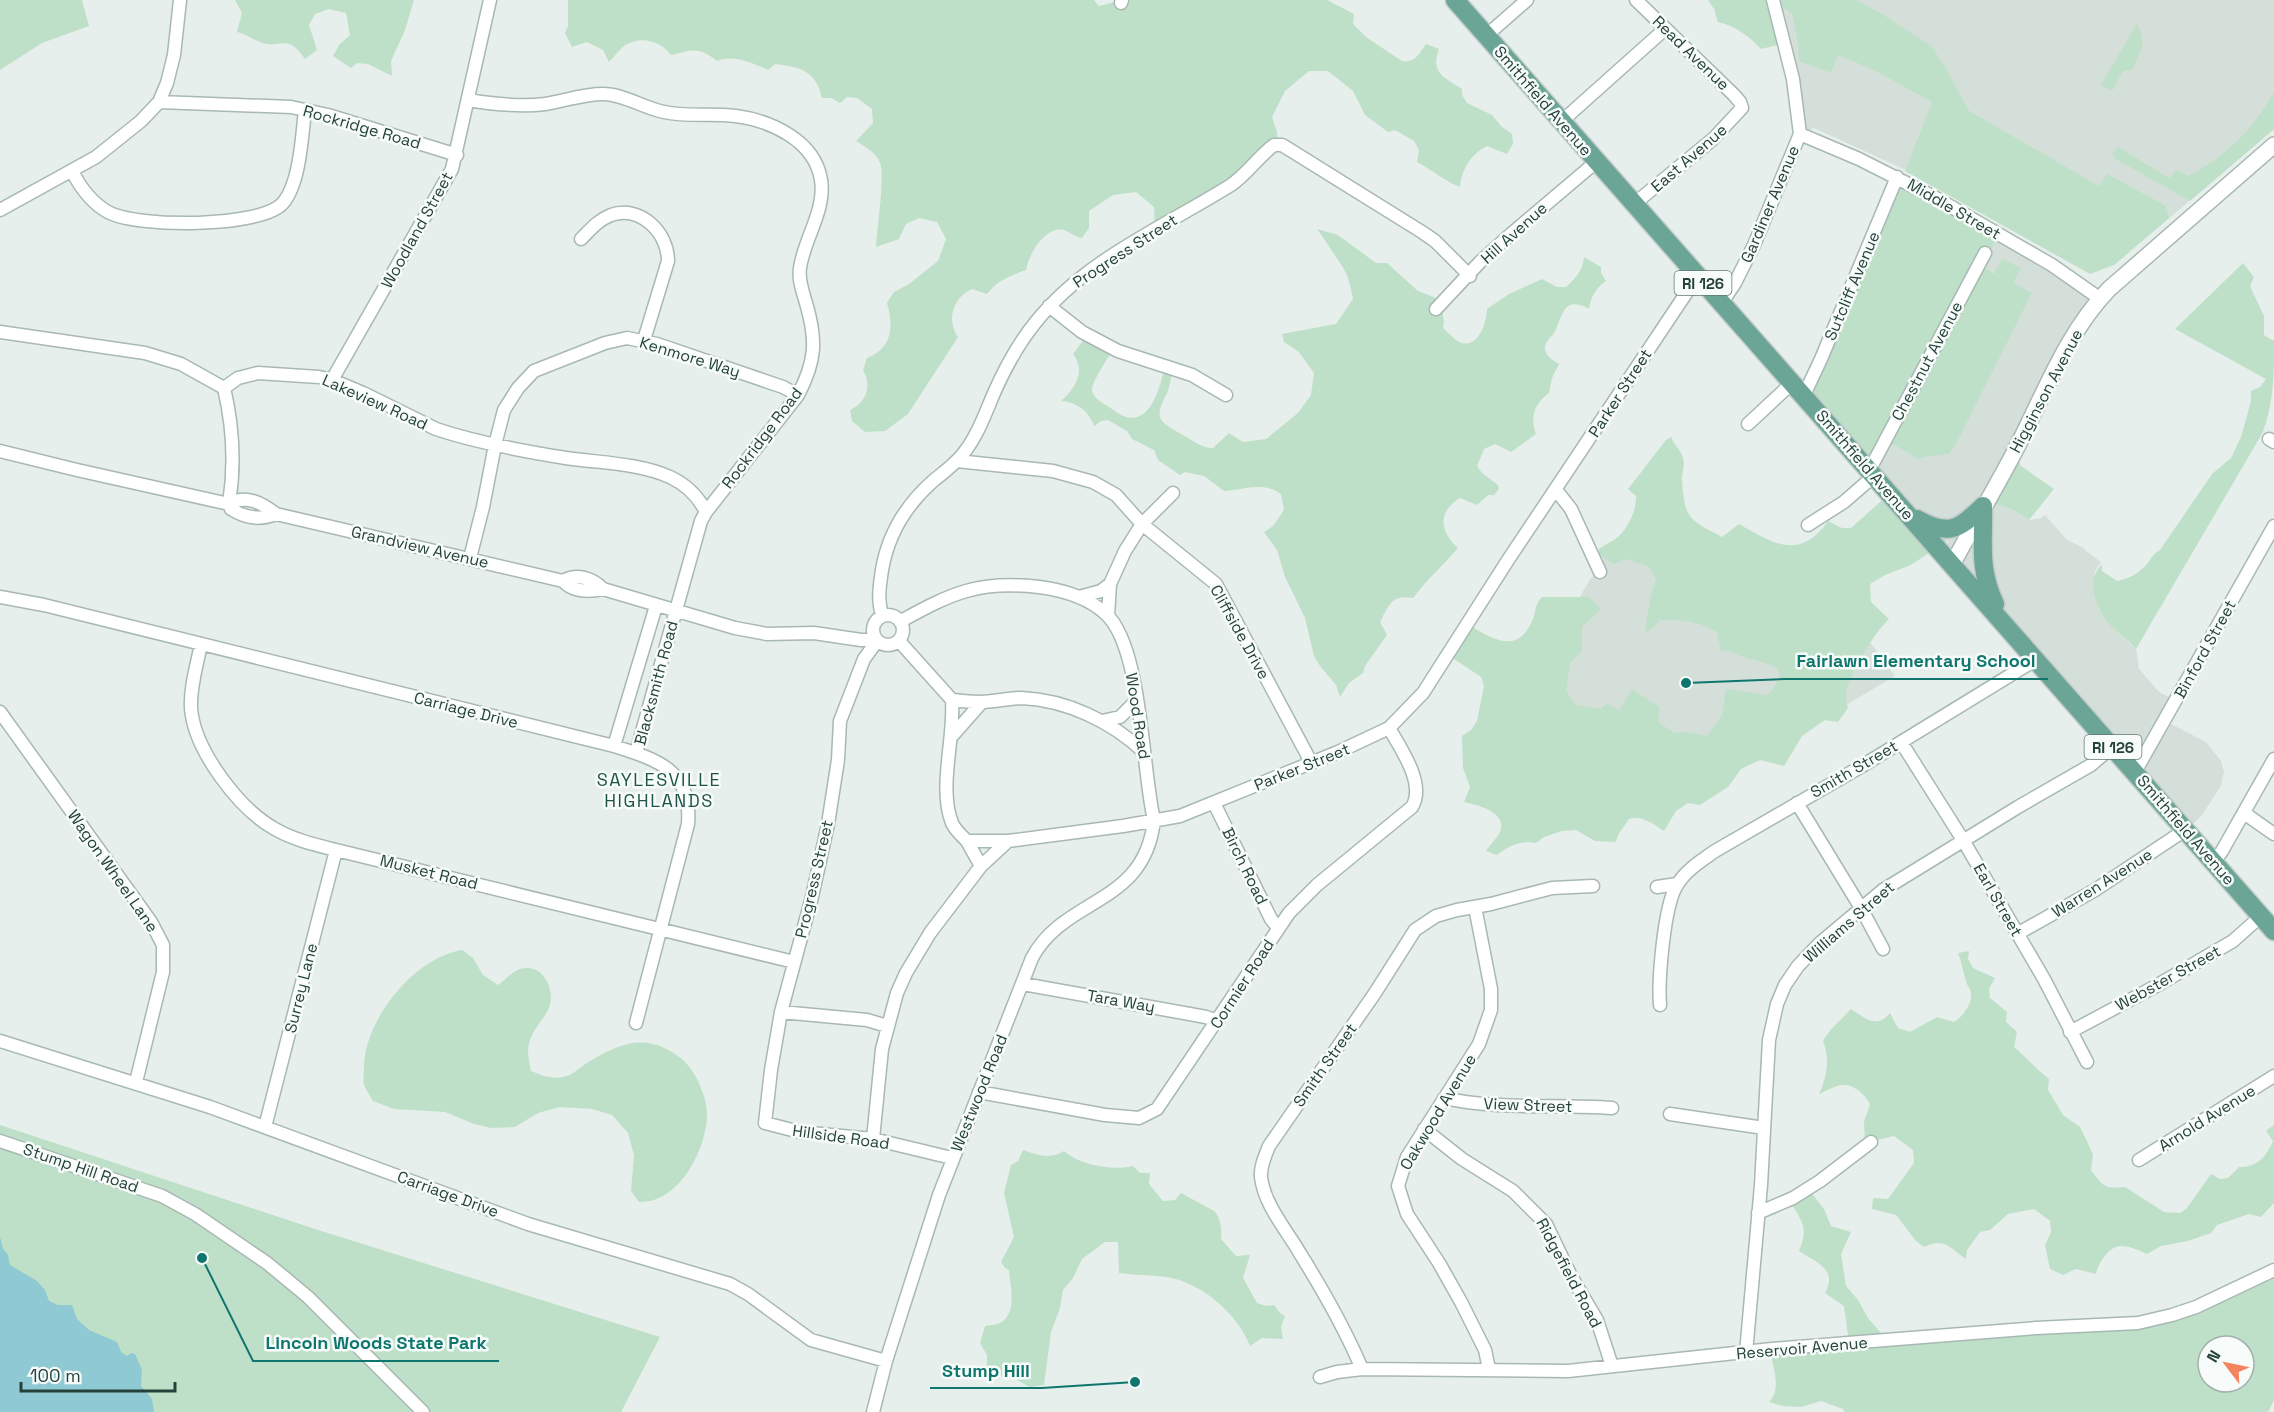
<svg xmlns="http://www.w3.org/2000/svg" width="2274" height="1412" viewBox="0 0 2274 1412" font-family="'Space Grotesk',sans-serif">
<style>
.built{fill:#d4dfda}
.green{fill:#bfe0c8;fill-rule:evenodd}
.water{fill:#8ec9d4}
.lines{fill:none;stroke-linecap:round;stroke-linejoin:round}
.minor-casing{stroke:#a8b8b2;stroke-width:15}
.tertiary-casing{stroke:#a8b8b2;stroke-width:18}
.primary-casing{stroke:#c2cac8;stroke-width:21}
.minor{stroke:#fff;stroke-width:12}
.tertiary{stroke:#fff;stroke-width:15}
.primary{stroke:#6aa596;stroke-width:18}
.labels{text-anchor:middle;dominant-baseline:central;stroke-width:5;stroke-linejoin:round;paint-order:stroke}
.shield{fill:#f7fbf9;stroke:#637a73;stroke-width:1.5}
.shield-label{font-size:15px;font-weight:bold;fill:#24423a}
.street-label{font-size:16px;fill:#24423a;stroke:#f7fbf9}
.neighbourhood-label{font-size:18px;letter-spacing:1.5px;fill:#1f5548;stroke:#f7fbf9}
.leader{fill:none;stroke:#0f766e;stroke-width:2}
.callout-dot{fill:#0f766e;stroke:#f7fbf9;stroke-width:2}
.callout-label{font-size:18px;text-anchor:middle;font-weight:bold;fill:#0f766e;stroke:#f7fbf9;stroke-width:5;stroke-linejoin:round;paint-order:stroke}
</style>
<rect width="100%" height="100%" fill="#e6efeb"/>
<path class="built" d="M1776,0h498v129l-160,136 -300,-137 -14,6z
M1998,235l102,63 -116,204 25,6 20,12 12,-2 4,-3 22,25 17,8 2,3 15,11 -6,9 -1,25 6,15 9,13 27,25 3,20 20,23 20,10 -10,21 37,19 15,19 3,11 -3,14 -19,29 -16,16 -235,-280 -4,-10 -13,-7 -60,-61 17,-31 29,18 103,-171 -40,-23z
M1615,539l188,12 92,125 -246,146 -148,-96z"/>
<path class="green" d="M0,0h82l7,26 -47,17 -42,27z
M235,0h179l-9,30 -14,31 1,15 -24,-12 -11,-1 -6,5 -18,-12 6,-11 11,-10 -4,-22 -17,-4 -14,5 -6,11 8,25 -12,9c-18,-27 -25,-9 -45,-17 -8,-3 -14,-8 -23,-10l5,-19z
M568,0h526l5,6 25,-6h203l27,14 -1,10 13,13 36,24c13,2 17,-7 24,-17l13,5c-9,24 5,28 23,40v6l5,8 25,12 9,11 11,8 1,10 -6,10 -20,-8c-15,7 -26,24 -27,41 -14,-5 -29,-18 -43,-25l2,-12 -5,-9 -19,-11 -7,2 -23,-17 -12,-24 -25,-20h-19l-24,20 -13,26 5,15 1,15 -123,84 -1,-24 -18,-15 -23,3 -24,16v17l-7,10c-7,-1 -12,-6 -18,-8 -19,-4 -35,24 -38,40 -17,6 -28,10 -39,24l-15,-5c-19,8 -26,32 -14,48l-50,77 -23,17 -20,1 -13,-11 -2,-11c17,-8 22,-24 13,-40l4,-12c25,-10 27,-31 20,-55l7,-11 15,-8 29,-23 8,-22 -9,-17 -18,-4 -13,6 -7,15 -23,8c1,-17 9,-72 4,-84 -3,-10 -15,-16 -24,-22l17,-18 -1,-14 -15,-11 -10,-1 -7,6 -9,-5h-9c-6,-27 -21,-31 -47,-34l-7,6c-16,-7 -34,-16 -51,-9 -19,-15 -24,-11 -46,-6 -10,-14 -29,-19 -44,-11 -7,4 -13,13 -18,18l-6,-12 -16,-8 -15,5 -7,-14 3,-7z
M1708,0h148l26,14 49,32 13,19 25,46 130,75 8,-12 59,32 3,12 -55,47 -24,9 -185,-103 27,-69 -56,-31 -38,-16 -7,18 -32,-12 -1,-18 -6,-29 -14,-11 8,40 -25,6c-12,-13 -26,-23 -43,-27l-4,-13z
M2137,23c10,21 5,27 -5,47l-9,1 -11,20 -11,-6z
M2274,92v37l-84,72 -76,-43 -1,-5 5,-6 51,31 8,-8 11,6c38,-19 66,-48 86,-84z
M1897,177l101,58 -15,31 11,7 8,-14 19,9 -8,15 19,10 -75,149 -8,12 -27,3 -2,3 -29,-17 -18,30 -69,-78z
M1317,229l21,6 38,28h11l31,28 23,9 3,23 -1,5c5,4 12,13 19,15 17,5 25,-22 25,-34l22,-15 33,-15 15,8h9c10,-9 17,-17 18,-30l17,10v6l5,8c-10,7 -15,15 -17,28 -23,-12 -25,1 -33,20 -2,7 -13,13 -11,21 2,7 9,11 14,14l-7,14 -3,15c-15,11 -19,24 -13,41l-25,18 -16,-8 -11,5 -7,17 5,7 16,12 1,4 -5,6h-6l-11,10 -17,-7c-23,14 -20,34 -2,50 -15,18 -31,31 -45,50 -21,-4 -24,7 -33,24l7,13 -22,31 -2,7 -14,10 -9,14 -4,-12 -16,-19 -6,-10 -9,-38 -20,-41 -8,-27 -13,-18 9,-6 11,-16 -3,-16c-18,-13 -36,-4 -57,-3l-20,-15 -19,-4 -5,3 -22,-15 -4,-10 -22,-11 -5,-8 -19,-11 -7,1 -7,5c-5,-15 -17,-24 -33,-25 15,-13 25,-30 12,-47l14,-19 24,18c-5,8 -20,30 -19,38 2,8 11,12 17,16 5,3 11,8 17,10 26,7 34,-32 39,-50l8,3c-2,7 -3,16 -6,23 -14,27 -8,28 16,42 11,6 18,13 30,13l16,-15 14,9 23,-3 32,-26 13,-18 3,-22 -15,-21 -15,-10 -2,-8 54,-10 17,-25c-5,-29 -10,-31 -25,-54 -4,-6 -6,-10 -11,-16z
M2243,263l11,14 -4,9 14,30v19l10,6c0,34 0,60 -11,91l-127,217c-7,-9 -19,-16 -27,-25 -14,-18 -24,-43 -7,-60v7l15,10c10,-2 19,-6 26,-13 7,-6 9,-14 17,-18l52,-76 19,-16 10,-21 10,-36v-10l9,-4 6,-8 -91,-50z
M1671,437c3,8 10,13 12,21 3,7 -2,16 -1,23 3,39 7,38 40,56l17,-13c35,20 61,37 89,-3l14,7h9l38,-34 45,40 13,7 -36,24 -26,10 -15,9 1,18 18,17c-13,12 -42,57 -43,75 -1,4 1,10 2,14l-10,14 -13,-2 -23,16 -18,30 -24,-6 -19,9 -13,18 -28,18 -12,-2 -12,8 -12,20c-11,-7 -21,-16 -35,-12l-11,16 -2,7 -21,-1 -19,-11 -14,1 -18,6 -8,6c-16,-3 -27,3 -39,12l-11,-4c4,-6 11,-13 14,-19 8,-20 -23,-27 -36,-30l6,-15 -7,-19 -1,-32 9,-6 6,-9 7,-35 -3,-9 -30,-20 19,-31c25,14 48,29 63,-7 4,-11 1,-13 9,-22h47l12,12 -19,18v24l-12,12 -4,28 10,14 24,4 9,-6 10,8 13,-22 27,18v16l16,10 12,-1 20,4 15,-21 4,-26 40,6 4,-2 10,-16 -2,-8c-17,-9 -22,-8 -38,-13 -8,-3 -11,-6 -19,-5l-4,-19c-21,-12 -34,-12 -57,-12l-8,9 -7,3 5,-34 6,-18 -8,-14 -23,-7 -11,5 -19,-11c8,-9 17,-10 24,-17 11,-11 17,-26 17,-40l-8,-7 38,-49z
M2015,450l6,16 33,23 -25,31 -20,-12 -23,-6z
M462,950l11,8 10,17 15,10c6,-4 15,-14 22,-16 23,-7 36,21 29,39 -5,11 -15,20 -19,32 -4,10 -1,21 1,31 12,5 23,9 36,5 8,-3 16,-11 23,-15 34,-20 59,-28 92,-2 13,11 24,36 25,53 1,36 -28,92 -68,90l-8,-11 3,-36 -6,-22 -16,-18 -20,-6 -32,-2 -22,6 -23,14 -24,1 -17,-4 -29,-12 -51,-3 -21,-8c-3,-5 -7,-11 -9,-16 -1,-6 0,-13 0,-19 1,-47 51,-109 98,-116z
M1969,951l-1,8 5,9 22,10 -6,11 1,9 17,14 -1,10 11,10 -3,15c13,11 22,22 35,32l-1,11 15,25 17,12 13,27 -2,16c13,17 13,19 34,17l39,25 17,1 6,-5 24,-34 9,5 8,-1 11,-11c19,0 27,-10 34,-26l-7,-10 8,-6v78l-13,14 -12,-3 -32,11 -6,8 -23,8 -27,5 -14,8c-17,-7 -30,-15 -43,3 -4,6 -7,10 -8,17l-20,-5 -13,6 -13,-6 -5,-24 6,-13 -1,-11 -16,-12 -26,5 -18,16 -10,2 -13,18 -1,9c-17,-12 -22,-22 -42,-12l-8,-6 -20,-26 -24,-6 1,-11 15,1 26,-36 -1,-13 -19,-14 -29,7 -1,-22 6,-16c-3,-9 -16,-21 -27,-20 -7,0 -17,6 -24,9 8,-17 11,-36 4,-53 7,-13 18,-21 28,-32 15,10 26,20 39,4l8,15 12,4 27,-15 17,5c8,-5 18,-17 17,-28 0,-5 -4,-8 -5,-13 -3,-9 -4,-18 -8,-28z
M0,1125l315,104 345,108 -39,75h-621z
M1023,1150c15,5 27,10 41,1 15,14 50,20 69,15l7,7h10l-1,11 14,17 12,-1 6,-7 33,18c7,6 8,19 7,28l15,17 14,-1 -7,23 14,25 9,3 8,-1 6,8 5,3 -4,11 2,12 -21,-1 -12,8c-12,-32 -49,-64 -84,-69 -15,-2 -31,-2 -47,-4l-1,-31h-13l-23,17 -9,19 -10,12 -3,18 -9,24 -7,53 -14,2 -16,-9 -27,-5v-18l-7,-12 5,-17c4,-1 11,-1 15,-3 18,-10 10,-37 9,-53l-4,-2 -4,-6 13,-25 -10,-44 7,-28 7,-4z
M1807,1187l17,22 7,17 20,6 -10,22 5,32 12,14 10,18 19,22 139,-11 148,-15 100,-45v131l-6,12h-423l-2,-3 -22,-8 -20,6 -18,-1 -14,-4c13,-13 4,-35 1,-51l79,-9 -5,-36 -19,-13c13,-24 -8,-30 -26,-42 10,-24 3,-29 -9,-50zM2208,1346h36v36h-36z"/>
<path class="water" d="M0,1237l3,12 5,6 2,10 27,16 8,9 4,11 9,4h14l5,14 12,11 28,12 4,10 6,4 4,-3 4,1 7,16 -1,16 11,13 2,13h-154z"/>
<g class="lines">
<g class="minor-casing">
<path id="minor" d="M1121,3l1,-3
M1487,35l40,-35
M468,100c24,4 53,7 77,4 19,-3 38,-10 58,-10 20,0 41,14 61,18 23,5 48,1 72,4 36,5 79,25 85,64 5,30 -17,59 -21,88 -2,12 3,24 6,35 11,37 10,58 -8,92l-92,117 -5,9 -65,232
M159,102l132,5 37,8 129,40
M1562,121l103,-92
M1800,134l59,25 77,39 116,67 47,33
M72,171c8,16 20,32 36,41 29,16 153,16 175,-9 17,-20 19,-67 22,-93
M1634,204l79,-65 29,-31 -2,-6 -6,-7 -98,-95
M0,210l96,-53 45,-36 18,-19 8,-19 7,-28 6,-55
M581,239c9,-9 17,-19 30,-24 29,-10 57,17 57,46l-24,79
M1721,304l14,-21 19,-38 46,-111 -7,-55 -20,-79
M1049,306l33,26 36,19 74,24 34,20
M1436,309l44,-47 31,-28 85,-72
M0,332l145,21 36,11 43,24
M332,380l120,-211 38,-169
M224,388l14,-10 20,-5 61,4 13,3 31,13 73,36c42,14 86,22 130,29 34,5 73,5 104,19 17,8 28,19 36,35
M224,388c9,38 11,78 5,116
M1804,395l17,-36 76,-182
M1748,424l44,-41
M2269,439l5,3
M0,451l77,19 152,34c17,-10 33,-1 47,10l287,67c10,11 26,11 40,8
M957,461l96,10 40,11 23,13 26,29 74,60 95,178
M1870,469l115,-216
M1556,490l15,19 29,63
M229,504l2,5c14,9 30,11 45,5
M1808,525l36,-23 31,-27
M470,558l13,-51 12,-62 9,-35 14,-22 16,-17 71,-28 22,-5 30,6 126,43 15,8
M563,581c14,-8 29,-3 40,8l132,39 32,6 47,-1 47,7 14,-1
M0,597l44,8 570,141c44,14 78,24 74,78l-52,199
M1079,597l22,-6 9,-7 15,-33 17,-27 31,-31
M882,614c-5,-14 -2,-30 0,-44 6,-36 24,-65 51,-89 11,-9 21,-16 30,-27 15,-19 22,-40 31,-61 11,-25 24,-49 41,-70 51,-64 129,-96 196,-138 16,-11 27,-28 43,-40h8l5,3 135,84 13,9 35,35
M873 630a15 15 0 1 1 30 0a15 15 0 1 1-30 0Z
M1108,616l2,-32
M877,641l-13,18 -24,62 -2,39 -10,64 -16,73 -31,115 -10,58 -6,53 35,9 73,7 79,19
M899,641l53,59
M201,644c-4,21 -11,42 -10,64 3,42 48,101 84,121 19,11 41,16 61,21l458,112
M952,700c9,1 18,2 28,2 14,0 28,-4 42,-4 45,2 90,24 122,54
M952,700c3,38 -14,87 0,123 3,7 10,13 15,18h41
M0,712l151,210 12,23v27l-27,110
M1102,721l18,-4 16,-16
M952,736l30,-34
M1901,742l62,98 81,139 43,83
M614,746l42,-140
M2135,772l139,-246
M1214,803l57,116 7,9
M1797,803l64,105 22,41
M2244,813l30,21
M967,841l14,25
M2214,862l8,-11 52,-92
M1657,887l20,-3
M1475,907l16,82v21l-12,34 -72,113 -9,29 9,28 32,49 22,39 24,48 4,19
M2017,934l78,-44 90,-60
M1023,984l183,33 12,4
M1660,1005c-2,-25 4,-100 17,-120 9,-15 24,-24 38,-34l147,-85 173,-106
M781,1012l86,8 20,6
M2070,1032l86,-46 77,-45 28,-25
M0,1041l210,66 318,117 202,60 18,10 63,46 75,21
M979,1092l126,23 34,3 18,-9 132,-196 28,-28 95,-78c14,-23 -11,-58 -23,-79
M1444,1098c54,12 113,6 168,10
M1670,1114l94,14
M265,1127l71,-277
M1424,1129l38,30 51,32 33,33 25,52 26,44 15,46
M873,1139l9,-90 15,-56 9,-20 24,-40 51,-67 27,-25 115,-15 57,-10 158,-64 51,-24 34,-35 85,-133 181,-271 10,-11
M0,1141l162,55 33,18 72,49 41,34 115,115
M2139,1160l135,-84
M1758,1213l35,-15 27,-17 51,-39
M1746,1353l15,-168 8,-145 8,-36 8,-19 13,-19 22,-23 63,-53 135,-83 73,-42 21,-18
M1362,1369c-17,-40 -38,-77 -61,-114 -13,-23 -37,-50 -40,-78 -1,-10 4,-21 8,-31l106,-153 40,-63 21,-14 21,-6 34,-6 61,-16 41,-2
M1320,1377l17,-5 25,-3 206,2 204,-22 264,-21 102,-5 34,-8 24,-8 78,-37
M873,1412l13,-51 53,-166 93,-237c33,-62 113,-52 122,-138 -12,-50 -12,-173 -48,-206 -17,-16 -44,-24 -67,-27 -60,-7 -87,6 -138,34"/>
</g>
<g class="tertiary-casing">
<path id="tertiary" d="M1953,563c20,-37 42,-74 62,-112 29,-56 50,-116 94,-162l165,-144"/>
</g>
<g class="primary-casing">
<path id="primary" d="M1455,0l819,931
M1983,506c1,38 -5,62 12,98
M1917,519c32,18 42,10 66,-13"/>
</g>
<use href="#minor" class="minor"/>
<use href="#tertiary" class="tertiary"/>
<use href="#primary" class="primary"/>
</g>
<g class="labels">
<g class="shield">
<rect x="1674.5" y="271" width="57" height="24" rx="4.5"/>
<rect x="2084.5" y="735" width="57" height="24" rx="4.5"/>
</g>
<g class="shield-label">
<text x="1703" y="283">RI 126</text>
<text x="2113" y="747">RI 126</text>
</g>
<g class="street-label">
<text transform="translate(1691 53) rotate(44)">Read Avenue</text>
<text transform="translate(1543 101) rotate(49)">Smithfield Avenue</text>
<text transform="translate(362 127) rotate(16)">Rockridge Road</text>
<text transform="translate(1689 158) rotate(-41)">East Avenue</text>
<text transform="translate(1770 204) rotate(-67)">Gardiner Avenue</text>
<text transform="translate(1954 209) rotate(30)">Middle Street</text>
<text transform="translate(417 230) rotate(-61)">Woodland Street</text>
<text transform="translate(1514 233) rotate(-42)">Hill Avenue</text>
<text transform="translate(1125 251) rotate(-33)">Progress Street</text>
<text transform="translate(1852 286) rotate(-67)">Sutcliff Avenue</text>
<text transform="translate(690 357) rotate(17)">Kenmore Way</text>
<text transform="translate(1927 361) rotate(-62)">Chestnut Avenue</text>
<text transform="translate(2046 391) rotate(-62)">Higginson Avenue</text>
<text transform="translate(1620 393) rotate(-57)">Parker Street</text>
<text transform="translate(375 402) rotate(24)">Lakeview Road</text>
<text transform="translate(762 438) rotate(-53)">Rockridge Road</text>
<text transform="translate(1865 465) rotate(49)">Smithfield Avenue</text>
<text transform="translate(420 547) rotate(13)">Grandview Avenue</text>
<text transform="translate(1240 632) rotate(61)">Cliffside Drive</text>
<text transform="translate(2205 649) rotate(-61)">Binford Street</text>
<text transform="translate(656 683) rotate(-75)">Blacksmith Road</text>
<text transform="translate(466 710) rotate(14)">Carriage Drive</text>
<text transform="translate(1138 716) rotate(81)">Wood Road</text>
<text transform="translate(1302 767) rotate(-22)">Parker Street</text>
<text transform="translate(1854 769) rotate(-30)">Smith Street</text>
<text transform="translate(2186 830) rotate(49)">Smithfield Avenue</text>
<text transform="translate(1245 866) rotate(64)">Birch Road</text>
<text transform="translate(113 871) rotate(55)">Wagon Wheel Lane</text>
<text transform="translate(429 872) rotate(14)">Musket Road</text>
<text transform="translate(814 879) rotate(-77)">Progress Street</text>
<text transform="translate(2102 883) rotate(-32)">Warren Avenue</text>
<text transform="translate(1998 900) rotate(60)">Earl Street</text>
<text transform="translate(1849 922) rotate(-41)">Williams Street</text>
<text transform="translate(2168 978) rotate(-29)">Webster Street</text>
<text transform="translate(1242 984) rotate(-57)">Cormier Road</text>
<text transform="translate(301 988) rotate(-76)">Surrey Lane</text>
<text transform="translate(1121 1001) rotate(10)">Tara Way</text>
<text transform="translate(1325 1065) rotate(-55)">Smith Street</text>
<text transform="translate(979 1093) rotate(-68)">Westwood Road</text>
<text transform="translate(1528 1105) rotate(2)">View Street</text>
<text transform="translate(1438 1112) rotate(-59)">Oakwood Avenue</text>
<text transform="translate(2207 1118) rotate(-32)">Arnold Avenue</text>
<text transform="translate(841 1137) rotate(8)">Hillside Road</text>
<text transform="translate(81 1168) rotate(19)">Stump Hill Road</text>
<text transform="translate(448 1194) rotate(20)">Carriage Drive</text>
<text transform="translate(1569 1273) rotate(62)">Ridgefield Road</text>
<text transform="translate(1802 1348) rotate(-5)">Reservoir Avenue</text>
</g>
<g class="neighbourhood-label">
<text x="659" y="779">SAYLESVILLE<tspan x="659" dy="21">HIGHLANDS</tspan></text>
</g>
</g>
<path class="leader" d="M1686 683L1785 679H2048M202 1258L253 1361H499M1135 1382L1042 1388H930"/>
<g class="callout-dot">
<circle cx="1686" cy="683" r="6"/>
<circle cx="202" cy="1258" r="6"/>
<circle cx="1135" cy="1382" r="6"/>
</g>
<g class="callout-label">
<text x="1916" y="667">Fairlawn Elementary School</text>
<text x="376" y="1349">Lincoln Woods State Park</text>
<text x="986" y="1377">Stump Hill</text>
</g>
<g transform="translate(2226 1364) rotate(302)"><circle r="28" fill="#f7fbf9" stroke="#a3b1ad" stroke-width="1.5"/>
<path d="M0-4.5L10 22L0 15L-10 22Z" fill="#f4845f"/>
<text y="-9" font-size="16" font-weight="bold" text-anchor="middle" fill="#24423a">N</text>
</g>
<path d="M21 1382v9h154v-9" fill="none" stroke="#24423a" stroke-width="3"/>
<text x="30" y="1382" font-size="18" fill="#24423a" stroke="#f7fbf9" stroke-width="4.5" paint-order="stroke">100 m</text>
</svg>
